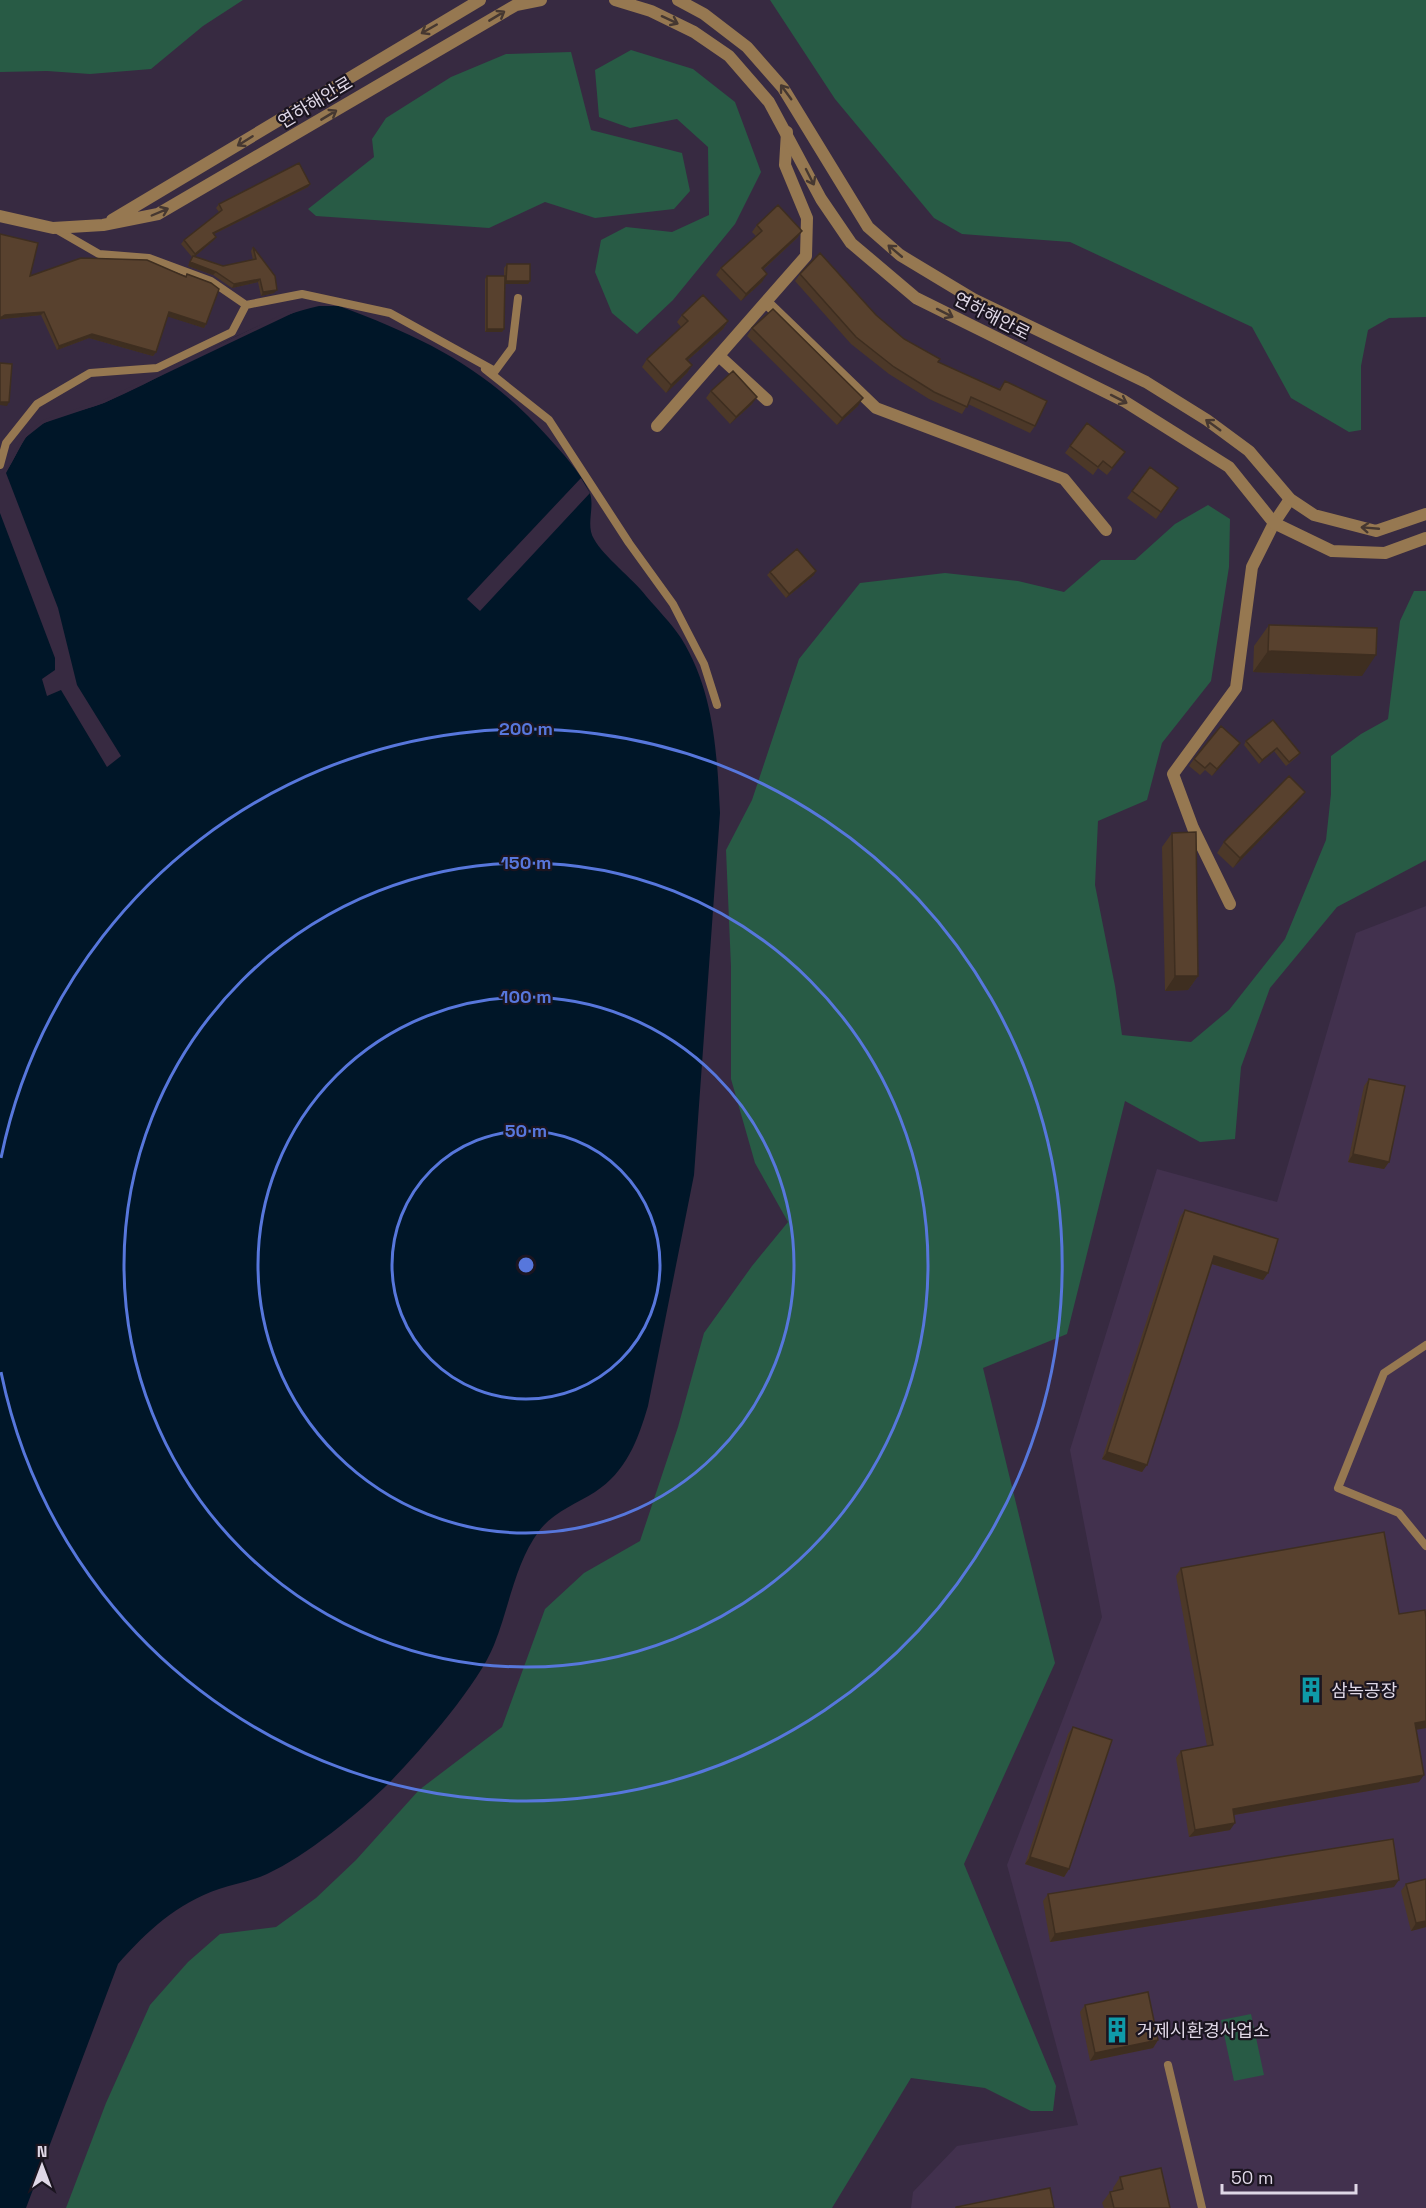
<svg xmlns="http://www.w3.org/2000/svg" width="1426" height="2208" viewBox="0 0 1426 2208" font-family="'Space Grotesk','Noto Sans KR',sans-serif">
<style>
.built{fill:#42314e}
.green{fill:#285b45}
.water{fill:#001628}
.pier{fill:#372a41}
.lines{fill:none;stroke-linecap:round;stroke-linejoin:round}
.service{stroke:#967851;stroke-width:8}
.minor{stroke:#967851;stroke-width:12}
.tertiary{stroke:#967851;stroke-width:12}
.wall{fill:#4c3828}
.shaded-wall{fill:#3e2e20}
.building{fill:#58412e;stroke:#3e2e20;stroke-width:1.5}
.oneway{stroke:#463831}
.ring{fill:none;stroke:#5777dc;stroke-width:3}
.labels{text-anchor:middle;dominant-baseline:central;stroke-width:4.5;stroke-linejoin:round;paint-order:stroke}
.street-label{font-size:18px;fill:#dfd7e6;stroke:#1b1520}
.poi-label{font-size:18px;fill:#dfd7e6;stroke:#1b1520;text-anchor:start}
.centre{fill:#5777dc;stroke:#1b1520;stroke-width:3}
.ring-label{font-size:18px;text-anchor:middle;font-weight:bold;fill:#5777dc;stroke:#1b1520;stroke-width:4.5;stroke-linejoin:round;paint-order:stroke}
</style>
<rect width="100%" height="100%" fill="#372a41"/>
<path class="built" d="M1426,906v1302h-515l2,-16 44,-46 121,-21 -71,-260 95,-248 -32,-167 87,-281 120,33 79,-269z"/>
<path class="green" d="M0,0h243l-40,26 -52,43 -61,5 -43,-3 -47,1z
M770,0h656v317l-37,1 -21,12 -7,36v64l-12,2 -58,-34 -39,-71 -182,-85 -108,-8 -28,-16 -99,-119z
M631,50l62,19 42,33 26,70 -26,52 -62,76 -36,34 -25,-21 -17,-41 6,-32 25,-13 46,5 37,-17 -1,-68 -31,-28 -47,9 -31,-11 -4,-47z
M571,52l20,78 91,23 8,38 -16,18 -79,9 -50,-16 -56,26 -173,-12 -8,-7 66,-52 -2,-18 14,-21 65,-41 55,-23z
M1208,505l22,14 -1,48 -18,114 -49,62 -15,57 -49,21 -3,64 20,101 7,49 69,7 38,-32 56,-71 41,-99 5,-46v-38l30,-22 27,-15 12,-98 14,-30h12v269l-89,47 -67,81 -29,79 -6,72 -35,3 -75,-41 -58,233 -84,34 72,295 -91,201 92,222 -3,25h-22l-46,-23 -74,-10 -79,130h-766l40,-105 44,-98 38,-43 32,-28 56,-7 40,-29 40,-38 63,-70 83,-63 43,-118 39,-36 56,-32 38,-114 26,-94 48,-67 36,-44 -33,-59 -24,-84v-112l-5,-117 26,-50 47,-141 61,-76 85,-10 73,8 46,11 37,-32h34l40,-36z
M1251,2014l13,61 -30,6 -13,-61z"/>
<path class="water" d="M319,306h20c86,32 147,62 209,131 14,16 31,33 41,54 7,14 -4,34 5,48 10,18 38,39 52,57 12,14 25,27 35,42 33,53 36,114 39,175l-26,362 -46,231c-10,34 -22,66 -53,86 -19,12 -43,21 -56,39 -24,32 -30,77 -45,114 -16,40 -73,105 -104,137 -31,31 -84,74 -123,92 -15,7 -33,10 -48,15 -42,14 -73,43 -101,75l-92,244h-26v-1729c14,-14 20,-39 33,-49 22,-16 49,-18 73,-28 71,-30 137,-79 213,-96z"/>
<path class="pier" d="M289,311l6,1 -191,91 -60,20 -19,15 -19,35 52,135 19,77 44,71 -14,11 -46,-77 -14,6 -5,-17 13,-9v-12l-55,-145v-38l9,-10 14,-29 20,-16 60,-20z
M581,478l9,15 -110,118 -13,-12z"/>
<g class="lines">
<path class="service" d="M54,228l45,26 50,4 62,23 35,24 56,-11 88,19 105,58 17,-23 6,-50
M485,369l64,51 80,123 44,61 31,60 13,41
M0,465l6,-22 31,-39 53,-31 67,-5 75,-36 14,-27
M1426,1345l-42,28 -46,115 61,25 27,33
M1168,2065l34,143"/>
<path class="minor" d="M766,302l110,106 188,71 42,51
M719,356l48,44
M657,426l149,-170 1,-38 -22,-53 2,-33
M1230,904l-37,-76 -20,-54 63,-86 16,-121 22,-44 16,-24"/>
<path class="tertiary" d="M615,0l36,11 43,21 35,24 40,46 52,97 30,44 65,55 208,103 105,66 45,56 58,28 53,2 41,-15
M678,0l26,14 43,33 36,41 85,139 32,28 73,44 173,83 61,38 42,31 41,48 24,16 62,16 50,-17
M0,216l53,12 50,-3 55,-11 358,-209 25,-5
M112,220l368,-220"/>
</g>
<path class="wall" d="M310,184l-2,3 -94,47 2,3 -2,3 -20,17 29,9 30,-6 -2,-9 2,-4 21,46 -13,3 -3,-14 -26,6 -19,-13 -25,-9 4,-9 -11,-13 3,-4 35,-28 -3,-4 3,-4z
M757,225l45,6 -5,7 -34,32 -1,12 -21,19 -25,-26 5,-7 35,-32 -4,-4z
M0,234l30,42 155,1 2,-3 19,50 -2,4 -37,-12 -11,36 -3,4 -64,-18 -32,12 -16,-35 -39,4 -2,1z
M507,264l23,17 -2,3h-23l-1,45 -2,3h-17v-53l2,-3h17v-8z
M800,274l76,41 28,24 34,23 61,27 6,-8 30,45 -5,7 -62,-29 -6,10 -33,-15 -40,-25 -38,-30 -56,-63z
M682,315l46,6 -5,8 -35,31 4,5 -5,8 -21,20 -24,-26 5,-8 34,-32 -4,-5z
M752,328l106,78 -21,19 -90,-89z
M711,391l41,13 -22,20 -24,-26z
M1087,423l33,36 -13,16 -9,-7 -5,7 -28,-22z
M1150,467l28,21 -22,31 -29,-21z
M770,572l44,3 -28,23 -19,-23z
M1269,625l93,51 -109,-4 1,-26z
M1246,741l54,12 -2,3 -12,10 -12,-15 -15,13 -15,-19z
M1235,750l-23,26 -7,-6 -5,5 -11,-9 5,-7z
M1305,792l-8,10 -64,66 -16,-15 7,-11z
M1172,833l26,143 -10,14 -23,1 -3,-144z
M1369,1079l20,83 -5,7 -36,-7 16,-76z
M1185,1210l83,63 -5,7 -51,-16 -70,208 -40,-13 78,-242z
M1181,1568l218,46 27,3v111l-10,1 3,53 -185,33 -4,15 -41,7 -13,-79 5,-7 26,-5 -31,-170z
M1073,1727l-4,142 -5,8 -39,-13 43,-130z
M1406,1884l20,43 -15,4 -10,-40z
M1394,1887l-344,55 -7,-41 5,-7z
M1085,2005l73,35 -5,8 -63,13 -10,-49z
M1120,2177l50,31h-66l-2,-5 8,-11 3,-1v-3z"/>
<path class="shaded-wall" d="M310,184l-2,3 -98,49 3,-3z
M802,231l-5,7 -41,38 6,-8z
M216,237l-2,3 -21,18 2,-4z
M190,262l26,10 -3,3 -25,-9z
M767,274l-5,8 -21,19 5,-7z
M260,279l-2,3 -26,6 2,-4z
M506,281h24l-2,3h-24z
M277,290l-3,3 -13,3 2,-4z
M44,312l-3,3 -39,4 -2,1v-2l5,-3z
M169,312l37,12 -2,4 -38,-12z
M728,321l-5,8 -42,37 5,-7z
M487,329h17l-2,3h-17z
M92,334l64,18 -3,4 -64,-18 -32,12 2,-4z
M692,365l-5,8 -21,20 5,-8z
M757,397l-5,7 -22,20 6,-7z
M863,398l-5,8 -21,19 5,-7z
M0,402h9l-2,4 -7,-1z
M816,571l-2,4 -28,23 3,-4z
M1268,651l108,4 -14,21 -109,-4z
M1240,743l-5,7 -23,26 5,-7z
M1277,748l-3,3 -15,13 3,-4z
M1305,792l-8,10 -64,66 7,-10z
M1175,976h23l-10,14 -23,1z
M1353,1154l36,8 -5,7 -36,-7z
M1214,1256l54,17 -5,7 -54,-17z
M1107,1452l40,13 -5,7 -40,-13z
M1426,1721v7l-16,3 5,-8z
M1424,1775l-5,7 -191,34 5,-7z
M1235,1823l-5,7 -41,7 6,-7z
M1030,1857l39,12 -5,8 -39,-13z
M1399,1880l-5,7 -344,55 5,-8z
M1426,1921v6l-15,4 5,-8z
M1158,2040l-5,8 -63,13 5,-8z"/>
<path class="building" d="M299,163l11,21 -97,49 3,4 -21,17 -11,-14 38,-30 -3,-6z
M778,205l24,26 -40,37 5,6 -21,20 -25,-26 41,-37 -5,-6z
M0,234l38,9 -8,33 51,-18 66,2 39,17 1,-3 24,9 8,6 -13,35 -37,-12 -13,40 -64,-18 -33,12 -15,-34 -39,3 -5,3z
M253,247l22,29 2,14 -14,2 -3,-13 -26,5 -18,-12 -26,-10 3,-6 30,10 33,-7z
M820,253l56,62 28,24 36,20 -2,3 62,28 5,-9 42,20 -12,25 -64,-29 -4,10 -33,-15 -40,-25 -38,-30 -56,-63z
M507,264h23v17h-24z
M487,276h18l-1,53h-17z
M703,295l25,26 -42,38 6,6 -21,20 -24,-26 41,-38 -6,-6z
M773,309l90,89 -21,20 -90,-90z
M0,363l12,1 -3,38h-9z
M733,371l24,26 -21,20 -25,-26z
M1087,423l38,29 -13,16 -9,-7 -5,6 -28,-21z
M1150,467l28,21 -17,24 -29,-21z
M797,549l19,22 -27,23 -19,-22z
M1269,625l108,3 -1,27 -108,-4z
M1273,720l27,33 -11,9 -12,-14 -15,12 -16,-19z
M1221,726l19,17 -23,26 -7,-6 -5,5 -11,-9z
M1289,776l16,16 -65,66 -16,-16z
M1196,832l2,144h-23l-3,-143z
M1369,1079l36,7 -16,76 -36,-8z
M1185,1210l93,29 -10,34 -54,-17 -67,209 -40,-13z
M1384,1532l15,82 26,-4 1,7v104l-11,2 9,52 -191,34 2,14 -40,7 -14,-79 32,-6 -32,-177z
M1073,1727l39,13 -43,129 -39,-12z
M1393,1839l6,41 -344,54 -7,-40z
M1426,1879v42l-10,2 -10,-39z
M1148,1992l10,48 -63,13 -10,-48z
M1161,2168l9,40h-56l-4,-16 13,-3 -3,-12z
M1050,2188l4,20h-98v-1z"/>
<defs><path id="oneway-shaft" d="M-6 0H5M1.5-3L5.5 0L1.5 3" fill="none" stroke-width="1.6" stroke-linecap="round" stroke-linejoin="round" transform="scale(1.5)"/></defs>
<g class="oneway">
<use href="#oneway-shaft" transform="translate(497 16) rotate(-31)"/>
<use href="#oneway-shaft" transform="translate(670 20) rotate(25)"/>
<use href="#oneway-shaft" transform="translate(429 29) rotate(150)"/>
<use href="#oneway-shaft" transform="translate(786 92) rotate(-126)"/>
<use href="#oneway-shaft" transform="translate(329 115) rotate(-31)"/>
<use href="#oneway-shaft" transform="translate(245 141) rotate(148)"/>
<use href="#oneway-shaft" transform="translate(810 177) rotate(63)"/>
<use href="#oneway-shaft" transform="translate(160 212) rotate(-23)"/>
<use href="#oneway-shaft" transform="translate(895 251) rotate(-140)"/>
<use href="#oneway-shaft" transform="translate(945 313) rotate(27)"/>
<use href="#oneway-shaft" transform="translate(1119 399) rotate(27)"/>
<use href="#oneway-shaft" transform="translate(1213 425) rotate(-144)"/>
<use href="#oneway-shaft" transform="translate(1370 528) rotate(-175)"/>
</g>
<g class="ring">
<circle cx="526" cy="1265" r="134"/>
<circle cx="526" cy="1265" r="268"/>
<circle cx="526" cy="1265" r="402"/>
<path d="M1 1158A536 536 0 1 1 1 1372"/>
</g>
<defs>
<g id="building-bare" transform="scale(2.07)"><path d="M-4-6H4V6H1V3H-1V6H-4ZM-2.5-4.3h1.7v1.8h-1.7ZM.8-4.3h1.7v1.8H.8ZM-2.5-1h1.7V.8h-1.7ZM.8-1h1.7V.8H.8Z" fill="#0f9aa8" stroke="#1b1520" stroke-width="2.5" paint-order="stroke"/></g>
</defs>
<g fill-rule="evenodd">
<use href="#building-bare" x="1311" y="1690"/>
<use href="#building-bare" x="1117" y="2030"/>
</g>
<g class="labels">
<g class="street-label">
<text transform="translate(315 102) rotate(-31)">연하해안로</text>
<text transform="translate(992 316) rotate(27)">연하해안로</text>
</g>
<g class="poi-label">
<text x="1331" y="1690">삼녹공장</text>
<text x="1137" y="2030">거제시환경사업소</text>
</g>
</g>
<circle cx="526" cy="1265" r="9" class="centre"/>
<g class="ring-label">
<text x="526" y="735">200 m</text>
<text x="526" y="869">150 m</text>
<text x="526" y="1003">100 m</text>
<text x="526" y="1137">50 m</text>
</g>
<g transform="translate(42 2166)" stroke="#1b1520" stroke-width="4.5" paint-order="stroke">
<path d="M0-4.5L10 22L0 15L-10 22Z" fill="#dfd7e6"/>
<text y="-9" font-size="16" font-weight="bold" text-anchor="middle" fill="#dfd7e6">N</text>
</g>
<path d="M1222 2184v9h134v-9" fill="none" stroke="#dfd7e6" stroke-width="3"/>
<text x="1231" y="2184" font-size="18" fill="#dfd7e6" stroke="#1b1520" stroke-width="4.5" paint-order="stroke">50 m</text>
</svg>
